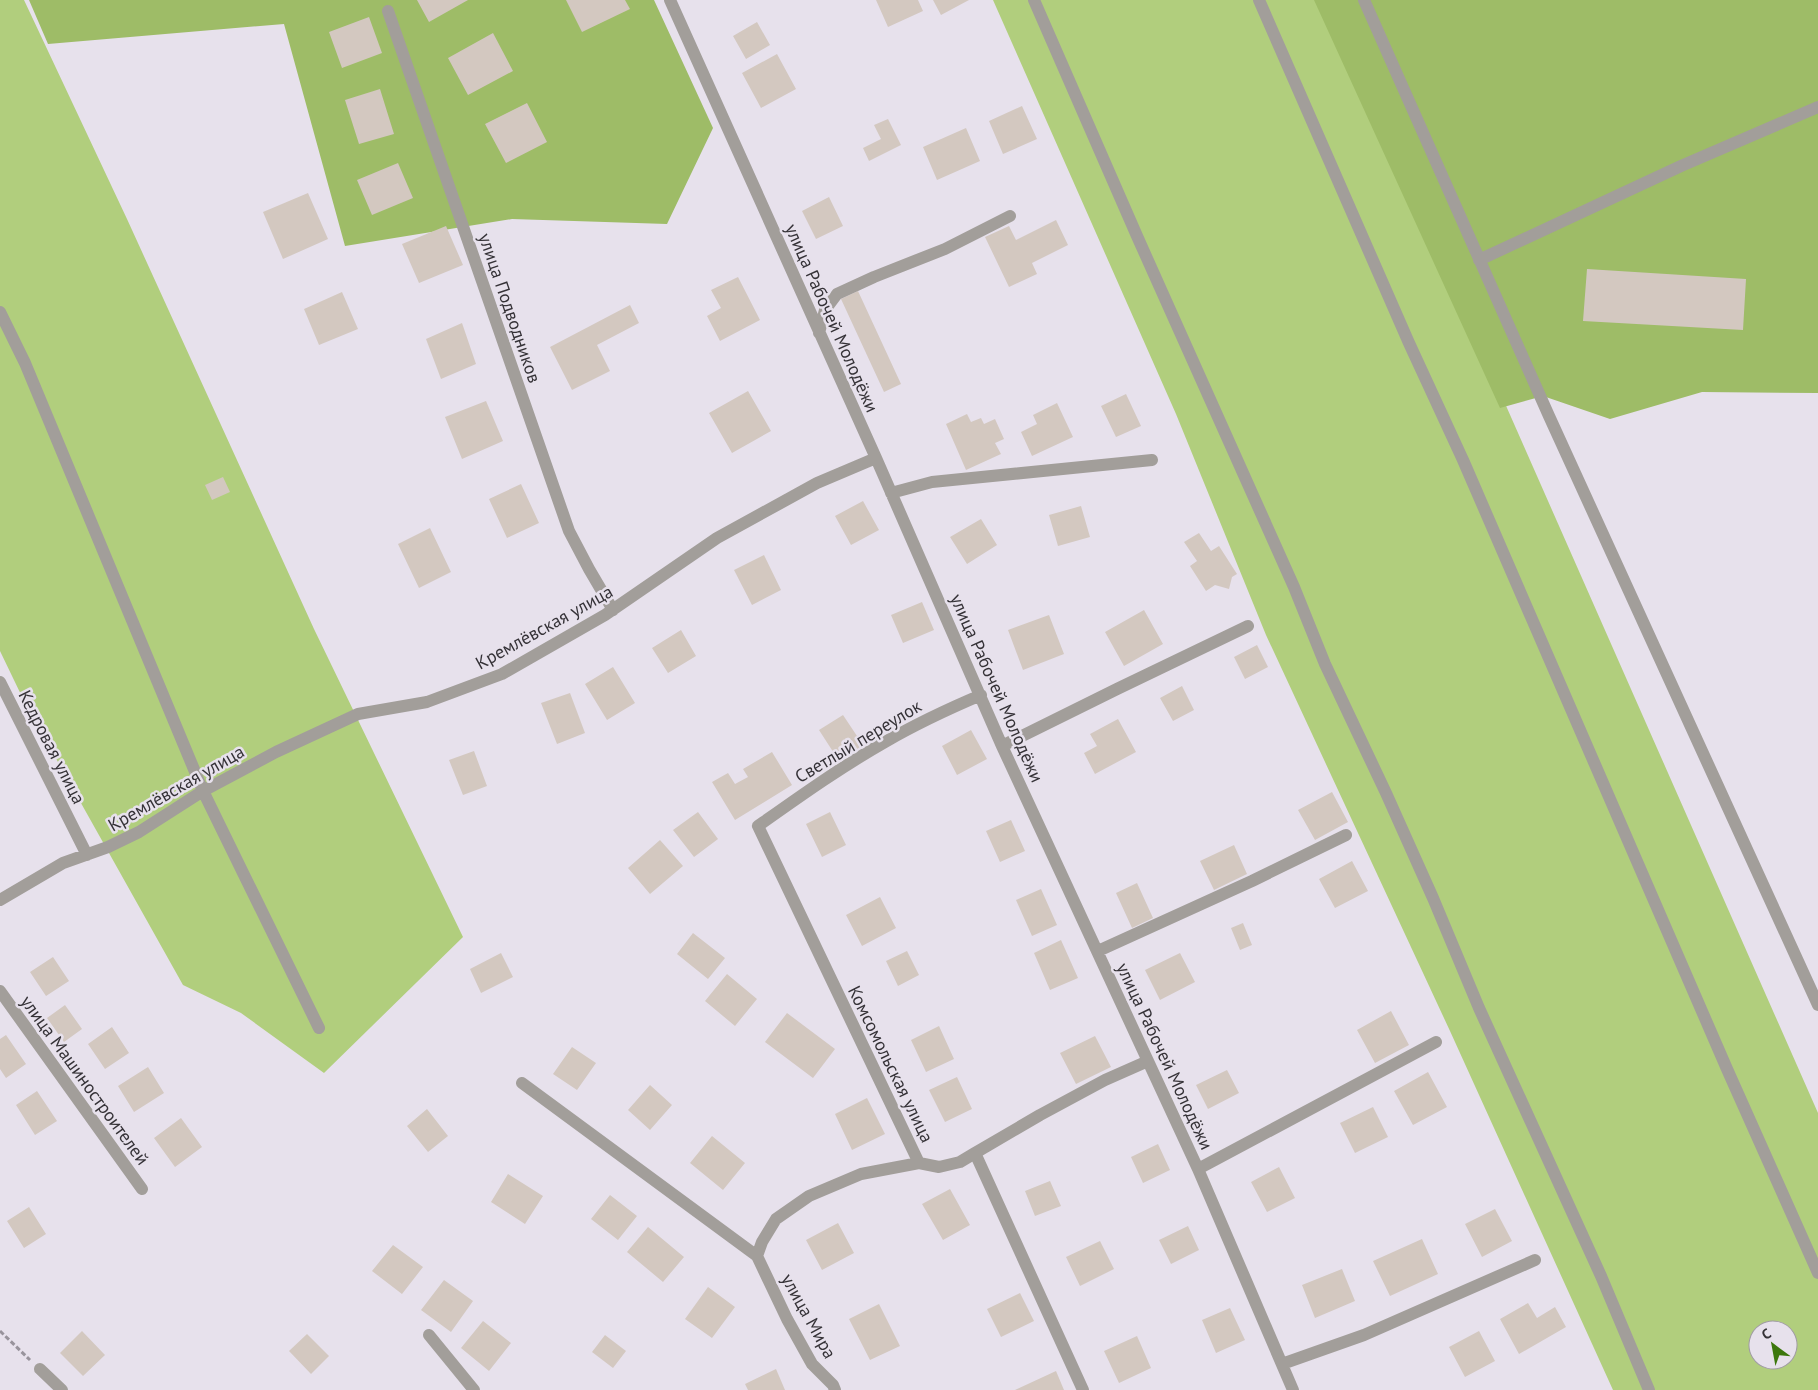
<svg xmlns="http://www.w3.org/2000/svg" width="1818" height="1390" viewBox="0 0 1818 1390" font-family="'PT Sans',sans-serif">
<style>
.green{fill:#b1ce7d;fill-rule:evenodd}
.forest{fill:#9ebc67}
.building{fill:#d3c8c0}
.lines{fill:none;stroke-linecap:round;stroke-linejoin:round}
.path{stroke:#98939c;stroke-width:3;stroke-dasharray:5 2.5;stroke-linecap:butt}
.minor{stroke:#a29e9a;stroke-width:12}
.labels{text-anchor:middle;dominant-baseline:central;stroke-width:5;stroke-linejoin:round;paint-order:stroke}
.street-label{font-size:18px;fill:#353237;stroke:#e7e1ec}
</style>
<rect width="100%" height="100%" fill="#e7e1ec"/>
<path class="green" d="M0,0h24l103,219 187,410 149,308 -139,136 -83,-60 -58,-28 -157,-280 -26,-54z
M993,0h334l491,1113v277h-205l-163,-359 -184,-396 -90,-221zM1758,1330h30v30h-30z"/>
<path class="forest" d="M29,0h625l59,128 -46,96 -155,-5 -167,27 -61,-222 -236,20z
M1314,0h504v393l-116,-1 -92,27 -67,-23 -43,12z"/>
<path class="building" d="M417,0h51l-39,22z
M566,0h59l5,9 -48,23z
M876,0h42l5,11 -35,16z
M933,0h36l-28,15z
M369,17l13,36 -40,15 -13,-36z
M757,22l13,23 -24,14 -13,-23z
M493,33l20,38 -45,24 -20,-37z
M777,54l19,35 -35,19 -19,-35z
M380,89l14,45 -35,10 -14,-44z
M527,103l20,39 -41,21 -21,-39z
M1022,106l15,33 -34,15 -14,-33z
M888,119l13,26 -32,16 -6,-13 18,-9 -7,-14z
M966,128l14,33 -43,19 -14,-33z
M398,163l15,35 -41,17 -15,-35z
M308,193l20,46 -45,20 -20,-47z
M829,197l14,29 -27,13 -14,-28z
M1056,220l12,25 -36,18 5,11 -28,13 -24,-50 24,-11 7,14z
M446,226l17,39 -44,18 -17,-39z
M1587,269l159,10 -3,51 -160,-9z
M738,277l22,43 -40,21 -13,-25 14,-8 -10,-18z
M858,291l43,93 -17,8 -43,-93z
M342,292l16,37 -39,16 -15,-36z
M630,305l9,18 -42,22 13,26 -38,19 -22,-43z
M462,323l14,41 -35,15 -15,-40z
M748,391l23,40 -39,22 -23,-40z
M1126,394l15,32 -25,11 -15,-31z
M486,401l17,40 -41,18 -17,-42z
M1057,403l16,34 -41,19 -11,-24 16,-8 -4,-9z
M967,414l4,8 10,-4 3,6 11,-5 9,20 -9,4 6,11 -35,16 -20,-46z
M223,477l7,15 -18,8 -7,-15z
M521,484l18,39 -32,15 -18,-39z
M863,501l16,29 -28,15 -16,-29z
M1081,506l9,31 -32,9 -9,-31z
M981,519l16,26 -30,19 -17,-27z
M430,528l21,44 -32,16 -21,-44z
M1199,533l12,18 8,-5 18,28 -5,3 -3,12 -14,-4 -9,6 -16,-25 7,-5 -13,-19z
M764,555l17,35 -29,15 -18,-35z
M922,602l12,28 -31,13 -12,-28z
M1144,610l19,34 -39,22 -19,-34z
M1049,615l15,39 -41,16 -15,-40z
M681,630l15,26 -28,17 -16,-25z
M1257,645l11,22 -23,12 -11,-22z
M613,667l22,36 -28,17 -22,-36z
M1182,686l12,24 -21,11 -13,-23z
M570,693l15,40 -28,11 -16,-41z
M843,715l20,30 -24,16 -20,-31z
M1118,719l18,33 -41,22 -11,-21 13,-7 -7,-12z
M971,730l16,29 -30,16 -15,-29z
M474,751l13,35 -24,9 -14,-35z
M772,752l20,33 -57,35 -23,-38 16,-9 7,11 13,-7 -5,-8z
M1332,792l16,30 -33,18 -17,-30z
M698,812l20,27 -24,18 -21,-27z
M830,812l16,33 -24,12 -16,-33z
M1011,820l14,31 -25,11 -14,-31z
M660,840l23,26 -33,28 -22,-26z
M1234,845l13,29 -33,16 -14,-29z
M1352,861l16,30 -33,17 -16,-29z
M1137,883l16,35 -21,10 -16,-35z
M1041,889l16,36 -25,11 -16,-36z
M880,897l16,31 -34,18 -16,-31z
M1243,923l9,22 -12,5 -9,-22z
M693,933l32,25 -17,21 -31,-25z
M1061,940l17,38 -28,12 -16,-37z
M907,951l12,24 -21,11 -12,-25z
M501,953l12,24 -32,16 -11,-24z
M1180,953l15,29 -35,18 -15,-30z
M53,957l16,24 -23,15 -16,-24z
M727,974l30,25 -22,27 -30,-25z
M65,1005l17,24 -18,13 -17,-24z
M1391,1011l18,34 -34,18 -18,-33z
M787,1013l48,36 -22,29 -48,-36z
M939,1026l15,33 -28,13 -15,-32z
M112,1027l17,26 -24,16 -17,-25z
M6,1035l20,29 -20,14 -6,-9v-30z
M1095,1036l16,31 -35,17 -16,-31z
M572,1047l24,16 -19,27 -24,-16z
M148,1067l16,26 -30,19 -16,-26z
M1227,1070l12,23 -31,16 -12,-24z
M1428,1072l19,35 -34,18 -19,-34z
M957,1077l15,32 -27,13 -16,-32z
M650,1085l22,20 -22,25 -22,-20z
M37,1091l20,30 -22,14 -19,-30z
M867,1098l18,36 -33,16 -17,-36z
M1373,1107l15,30 -33,16 -15,-30z
M427,1109l21,27 -20,16 -21,-26z
M181,1118l21,29 -27,20 -21,-29z
M712,1136l33,27 -22,27 -33,-27z
M1158,1144l12,26 -27,13 -12,-26z
M1279,1167l16,31 -28,14 -16,-30z
M508,1174l35,22 -18,28 -34,-22z
M1050,1181l11,25 -26,10 -10,-25z
M950,1189l20,36 -27,15 -21,-36z
M610,1195l27,21 -19,24 -27,-21z
M29,1207l17,27 -22,14 -17,-27z
M1495,1209l17,32 -30,16 -17,-33z
M838,1223l16,30 -32,17 -16,-30z
M1188,1226l11,24 -28,14 -12,-24z
M648,1227l36,30 -21,25 -36,-30z
M1422,1239l16,35 -48,22 -17,-35z
M1100,1241l14,28 -34,17 -14,-29z
M393,1245l30,22 -21,27 -30,-23z
M1342,1269l13,32 -40,17 -13,-33z
M444,1280l29,21 -22,31 -30,-22z
M708,1287l27,20 -23,31 -27,-19z
M1020,1293l14,28 -33,16 -14,-28z
M1528,1303l9,15 18,-11 11,20 -47,27 -19,-35z
M879,1304l21,42 -30,14 -21,-41z
M1230,1308l15,32 -29,13 -14,-33z
M483,1321l28,22 -22,28 -28,-23z
M82,1331l23,24 -22,21 -23,-23z
M1479,1331l16,30 -30,16 -16,-30z
M307,1334l22,22 -18,18 -22,-23z
M605,1335l21,16 -13,17 -21,-16z
M1137,1336l14,32 -32,15 -15,-32z
M776,1369l9,21h-37l-3,-6z
M1056,1371l8,19h-49z"/>
<g class="lines">
<path class="path" d="M0,1331l30,29"/>
<path class="minor" d="M670,0l206,458 126,288 196,423 95,221
M1034,0l103,236 157,351 31,77 61,129 47,105 46,110 122,268 48,114
M1259,0l150,343 54,117 264,609 91,204
M1364,0l185,416 269,589
M388,11l181,520 20,38 24,41
M1479,260l202,-94 137,-59
M0,312l25,51 178,428 116,237
M819,333l6,-23 12,-16 37,-17 71,-28 65,-33
M891,493l41,-11 220,-22
M0,682l87,173
M1002,746l115,-57 131,-63
M0,900l63,-37 45,-16 31,-15 64,-41 73,-39 82,-38 69,-12 75,-28 103,-59 112,-77 100,-55 59,-25
M1098,951l154,-70 94,-46
M0,991l142,198
M522,1083l235,173 30,63 25,45 21,21 2,5
M975,1153l65,-38 65,-35 43,-19
M919,1163l-161,-337c41,-29 83,-59 127,-84 31,-18 63,-33 96,-47
M1198,1169l238,-127
M757,1256l5,-14 14,-23 33,-23 52,-22 58,-11 20,4 21,-5 15,-9 108,237
M429,1335l45,55
M1282,1364l82,-29 171,-75
M40,1369l22,21"/>
</g>
<g class="labels">
<g class="street-label">
<text transform="translate(510 308) rotate(71)">улица Подводников</text>
<text transform="translate(832 318) rotate(66)">улица Рабочей Молодёжи</text>
<text transform="translate(544 627) rotate(-29)">Кремлёвская улица</text>
<text transform="translate(997 688) rotate(66)">улица Рабочей Молодёжи</text>
<text transform="translate(858 741) rotate(-31)">Светлый переулок</text>
<text transform="translate(52 747) rotate(63)">Кедровая улица</text>
<text transform="translate(176 788) rotate(-30)">Кремлёвская улица</text>
<text transform="translate(1165 1056) rotate(65)">улица Рабочей Молодёжи</text>
<text transform="translate(891 1064) rotate(64)">Комсомольская улица</text>
<text transform="translate(85 1080) rotate(54)">улица Машиностроителей</text>
<text transform="translate(809 1316) rotate(61)">улица Мира</text>
</g>
</g>
<g transform="translate(1773 1345) rotate(328)"><circle r="24" fill="#e7e1ec" stroke="#a09ba4"/>
<path d="M0-4L9 19L0 12L-9 19Z" fill="#3c770d"/>
<text y="-8" font-size="14" font-weight="bold" text-anchor="middle" fill="#353237">С</text>
</g>
</svg>
